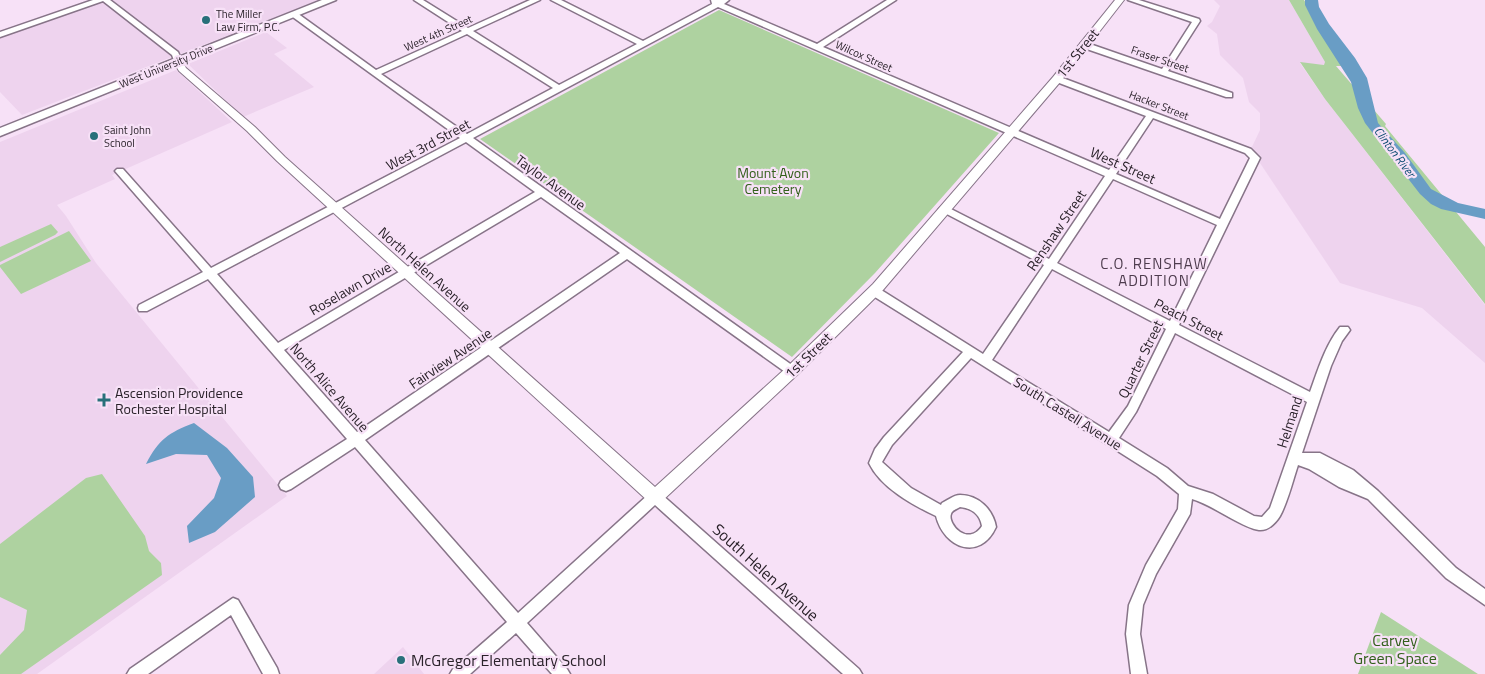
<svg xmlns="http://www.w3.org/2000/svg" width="1485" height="674" viewBox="0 0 1485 674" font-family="'Titillium Web',sans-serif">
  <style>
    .built { fill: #eed3ee }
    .green { fill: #aed2a0 }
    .water { fill: #699dc5 }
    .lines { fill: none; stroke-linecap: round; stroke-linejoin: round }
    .minor-casing { stroke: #877488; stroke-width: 3 }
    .tertiary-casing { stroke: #877488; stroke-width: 2 }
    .secondary-casing { stroke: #877488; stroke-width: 3 }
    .minor { fill: #fff; fill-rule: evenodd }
    .tertiary { fill: #fff; fill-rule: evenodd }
    .secondary { fill: #fff; fill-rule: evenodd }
    .poi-dot { fill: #28707a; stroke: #f7e1f7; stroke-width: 2 }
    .labels { text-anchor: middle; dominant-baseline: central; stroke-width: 4.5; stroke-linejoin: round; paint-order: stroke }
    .far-poi-label { font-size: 11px; fill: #2a222a; stroke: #f7e1f7; text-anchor: start }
    .far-street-label { font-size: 11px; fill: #2a222a; stroke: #f7e1f7 }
    .far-water-label { font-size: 12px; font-style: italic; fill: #084a70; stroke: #f7e1f7 }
    .street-label { font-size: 14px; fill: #2a222a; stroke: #f7e1f7 }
    .park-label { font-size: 14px; fill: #32601b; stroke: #f7e1f7 }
    .poi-label { font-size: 14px; fill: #2a222a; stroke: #f7e1f7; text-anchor: start }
    .neighbourhood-label { font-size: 15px; letter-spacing: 1px; fill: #4e3c4e; stroke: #f7e1f7 }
    .near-street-label { font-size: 16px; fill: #2a222a; stroke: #f7e1f7 }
    .near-park-label { font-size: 16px; fill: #32601b; stroke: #f7e1f7 }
    .near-poi-label { font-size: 16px; fill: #2a222a; stroke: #f7e1f7; text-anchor: start }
  </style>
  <rect width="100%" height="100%" fill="#f7e1f7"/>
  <path class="built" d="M89,0h230l-297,115 -22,-23v-61z
    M1214,0h75l36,62v3l-25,-2 25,36 160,206v58l-63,-55 -82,-25 -80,-120 1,-7 -10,-7 9,-19v-17l-11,-11 -6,-24 -23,-23 -3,-21 -10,-8 5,-4 8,-16z
    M266,32l21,16 -13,6 40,33 -71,30 -55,-53z
    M176,70l56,52 -120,53 3,4 -58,26 9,11 30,47 191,233 -250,178h-37v-532z
    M403,647l21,27h-50z"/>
  <path class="green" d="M1289,0h15l42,66h-10l50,58 -1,2 100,121v57l-160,-205 -25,-37 24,3 1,-3z
    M719,10l280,123 -124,140 -83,84 -312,-218z
    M51,224l7,8 -3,3 -55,27v-15z
    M69,231l22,30 -70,33 -21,-27v-2z
    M102,474l43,62 4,15 12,12 1,12 -141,99h-21v-19l24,-25 3,-20 -27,-13v-53l86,-66z
    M1381,612l97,62h-120z"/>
  <path class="water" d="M1305,0h13l1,7 10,17 26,34 12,20 11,45 27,30 26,36 27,14 27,6v10l-44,-10 -10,-5 -11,-10 -55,-71 -7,-15 -7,-26 -34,-53 -12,-24z
    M194,423l33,25 26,29 2,20 -40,35 -26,11 -2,-17 27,-28 7,-20 -14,-23 -31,-1 -30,10c13,-25 22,-31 48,-41z"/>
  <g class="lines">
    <g class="minor-casing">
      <path id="minor" d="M93,0h17l68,52 4,9 -1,2h-6l-3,-8 -69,-54 -103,36v-5z
        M414,0h9l45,28 62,-28h10l-67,31 86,54 78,-41 -86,-44h10l82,41 69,-37 -1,-4h18l-5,4 93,40 70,-44h9l-73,47 286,123 37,-54 -92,-35v-4h6l191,72 9,9 -81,167 131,67c8,-22 15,-46 30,-65h8l2,3 -8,11 -11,25 -29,87h18l33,17 25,21 78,77 29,21v16l-39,-27 -78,-79 -29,-12 -30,-18 -11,-4c-5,15 -9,32 -16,47 -4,9 -13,19 -23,18 -17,-2 -46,-25 -67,-31l-2,15 -34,60 -13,31 -3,29 7,40h-16l-5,-40 3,-29 17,-40 32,-56 1,-15 -22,-18 -186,-118 -79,87 -10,17 29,26 30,17 1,-2c6,-3 12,-8 18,-8 19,0 33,15 36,32 -16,35 -52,21 -60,-11 -23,-11 -55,-28 -67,-53l6,-14 9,-12 79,-85 -93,-58 -1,-3 5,-4 4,1 105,66 61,-89 -103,-54 -2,-2 2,-2h6l102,52 56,-83 -387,-169 -245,131 323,230 2,3 -2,3h-8l-161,-115 -262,181 153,173 132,-120 5,-2 5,2 199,176 3,5h-19l-188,-169 -128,118 40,46 3,5h-18l-36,-41 -46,41h-20l3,-5 54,-47 -152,-175 -64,42 -5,2 -5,-2 -2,-4 2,-4 66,-42 -139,-160 -61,32h-8l-1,-3 1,-3 64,-33 -88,-101 2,-2h6l88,99 249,-130 -170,-123 7,-2 79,57 86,-39zM467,34l86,54 -86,46 -86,-60zM1153,118l92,35 5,5 -30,61 -104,-45zM466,142l69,50 -257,151 -61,-69zM1113,179l104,46 -47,96 -113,-58zM541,197l79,56 -263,179 -73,-82zM1052,269l114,60 -38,77 -19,26 -117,-72zM1175,333l132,69 -37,106 -8,9 -8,-1 -41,-22 -25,-8 -21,-18 -48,-30 17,-26zM960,507c11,1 20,7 22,19 -14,21 -35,-2 -31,-12 1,-4 6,-5 9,-7z
        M1128,0h11l60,19 1,2 -32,50 64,22v4h-6l-145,-50v-4h6l75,26 30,-47z
        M233,598l5,2 39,68 2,6h-16l-32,-59 -83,59h-21l3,-5z"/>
    </g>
    <g class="tertiary-casing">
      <path id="tertiary" d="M1115,0h9l-63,81 -178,209 -86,85 -136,127 -6,2 -6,-2 -372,-341 -30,-30 -68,-60 -6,-10 2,-2h6l5,9 69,59 30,30 370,330 132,-120 86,-83 180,-207z"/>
    </g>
    <g class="secondary-casing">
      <path id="secondary" d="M322,0h14l-336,136v-8z"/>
    </g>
    <use href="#minor" class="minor"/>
    <use href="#tertiary" class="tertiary"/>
    <use href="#secondary" class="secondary"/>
  </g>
  <g class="poi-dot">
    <circle cx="206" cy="20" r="5"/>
    <circle cx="94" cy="136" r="5"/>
    <path d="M101.5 392.5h5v5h5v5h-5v5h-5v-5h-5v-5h5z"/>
    <circle cx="401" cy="660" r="5"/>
  </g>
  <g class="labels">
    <g class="far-poi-label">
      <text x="216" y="14">The Miller<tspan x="216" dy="13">Law Firm, P.C.</tspan></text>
      <text x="104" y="130">Saint John<tspan x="104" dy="13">School</tspan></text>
    </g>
    <g class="far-street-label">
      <text transform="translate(438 33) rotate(-24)">West 4th Street</text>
      <text transform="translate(864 56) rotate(24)">Wilcox Street</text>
      <text transform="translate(1160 59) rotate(19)">Fraser Street</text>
      <text transform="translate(166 66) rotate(-22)">West University Drive</text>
      <text transform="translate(1159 105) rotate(21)">Hacker Street</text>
    </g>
    <g class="far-water-label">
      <text transform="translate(1395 152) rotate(53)">Clinton River</text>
    </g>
    <g class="street-label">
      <text transform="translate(1077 53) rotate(-51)">1st Street</text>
      <text transform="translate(428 144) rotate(-28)">West 3rd Street</text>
      <text transform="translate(1123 165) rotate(24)">West Street</text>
      <text transform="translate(551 182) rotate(36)">Taylor Avenue</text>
      <text transform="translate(1056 230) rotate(-56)">Renshaw Street</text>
      <text transform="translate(425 269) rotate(42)">North Helen Avenue</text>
      <text transform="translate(350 288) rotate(-30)">Roselawn Drive</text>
      <text transform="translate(1189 319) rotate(27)">Peach Street</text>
      <text transform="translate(808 355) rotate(-44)">1st Street</text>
      <text transform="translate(450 358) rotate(-34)">Fairview Avenue</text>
      <text transform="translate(1140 359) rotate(-64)">Quarter Street</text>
      <text transform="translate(330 387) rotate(49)">North Alice Avenue</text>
      <text transform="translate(1068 413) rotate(32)">South Castell Avenue</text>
      <text transform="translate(1289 422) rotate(-72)">Helmand</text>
    </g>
    <g class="park-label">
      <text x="773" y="172">Mount Avon<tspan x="773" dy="16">Cemetery</tspan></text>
    </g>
    <g class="poi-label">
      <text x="115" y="392">Ascension Providence<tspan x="115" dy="16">Rochester Hospital</tspan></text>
    </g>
    <g class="neighbourhood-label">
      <text x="1154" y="263">C.O. RENSHAW<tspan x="1154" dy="17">ADDITION</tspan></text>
    </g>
    <g class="near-street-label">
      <text transform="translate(766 572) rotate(42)">South Helen Avenue</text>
    </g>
    <g class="near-park-label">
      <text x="1395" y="640">Carvey<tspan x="1395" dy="18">Green Space</tspan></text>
    </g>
    <g class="near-poi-label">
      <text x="411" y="660">McGregor Elementary School</text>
    </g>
  </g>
</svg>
